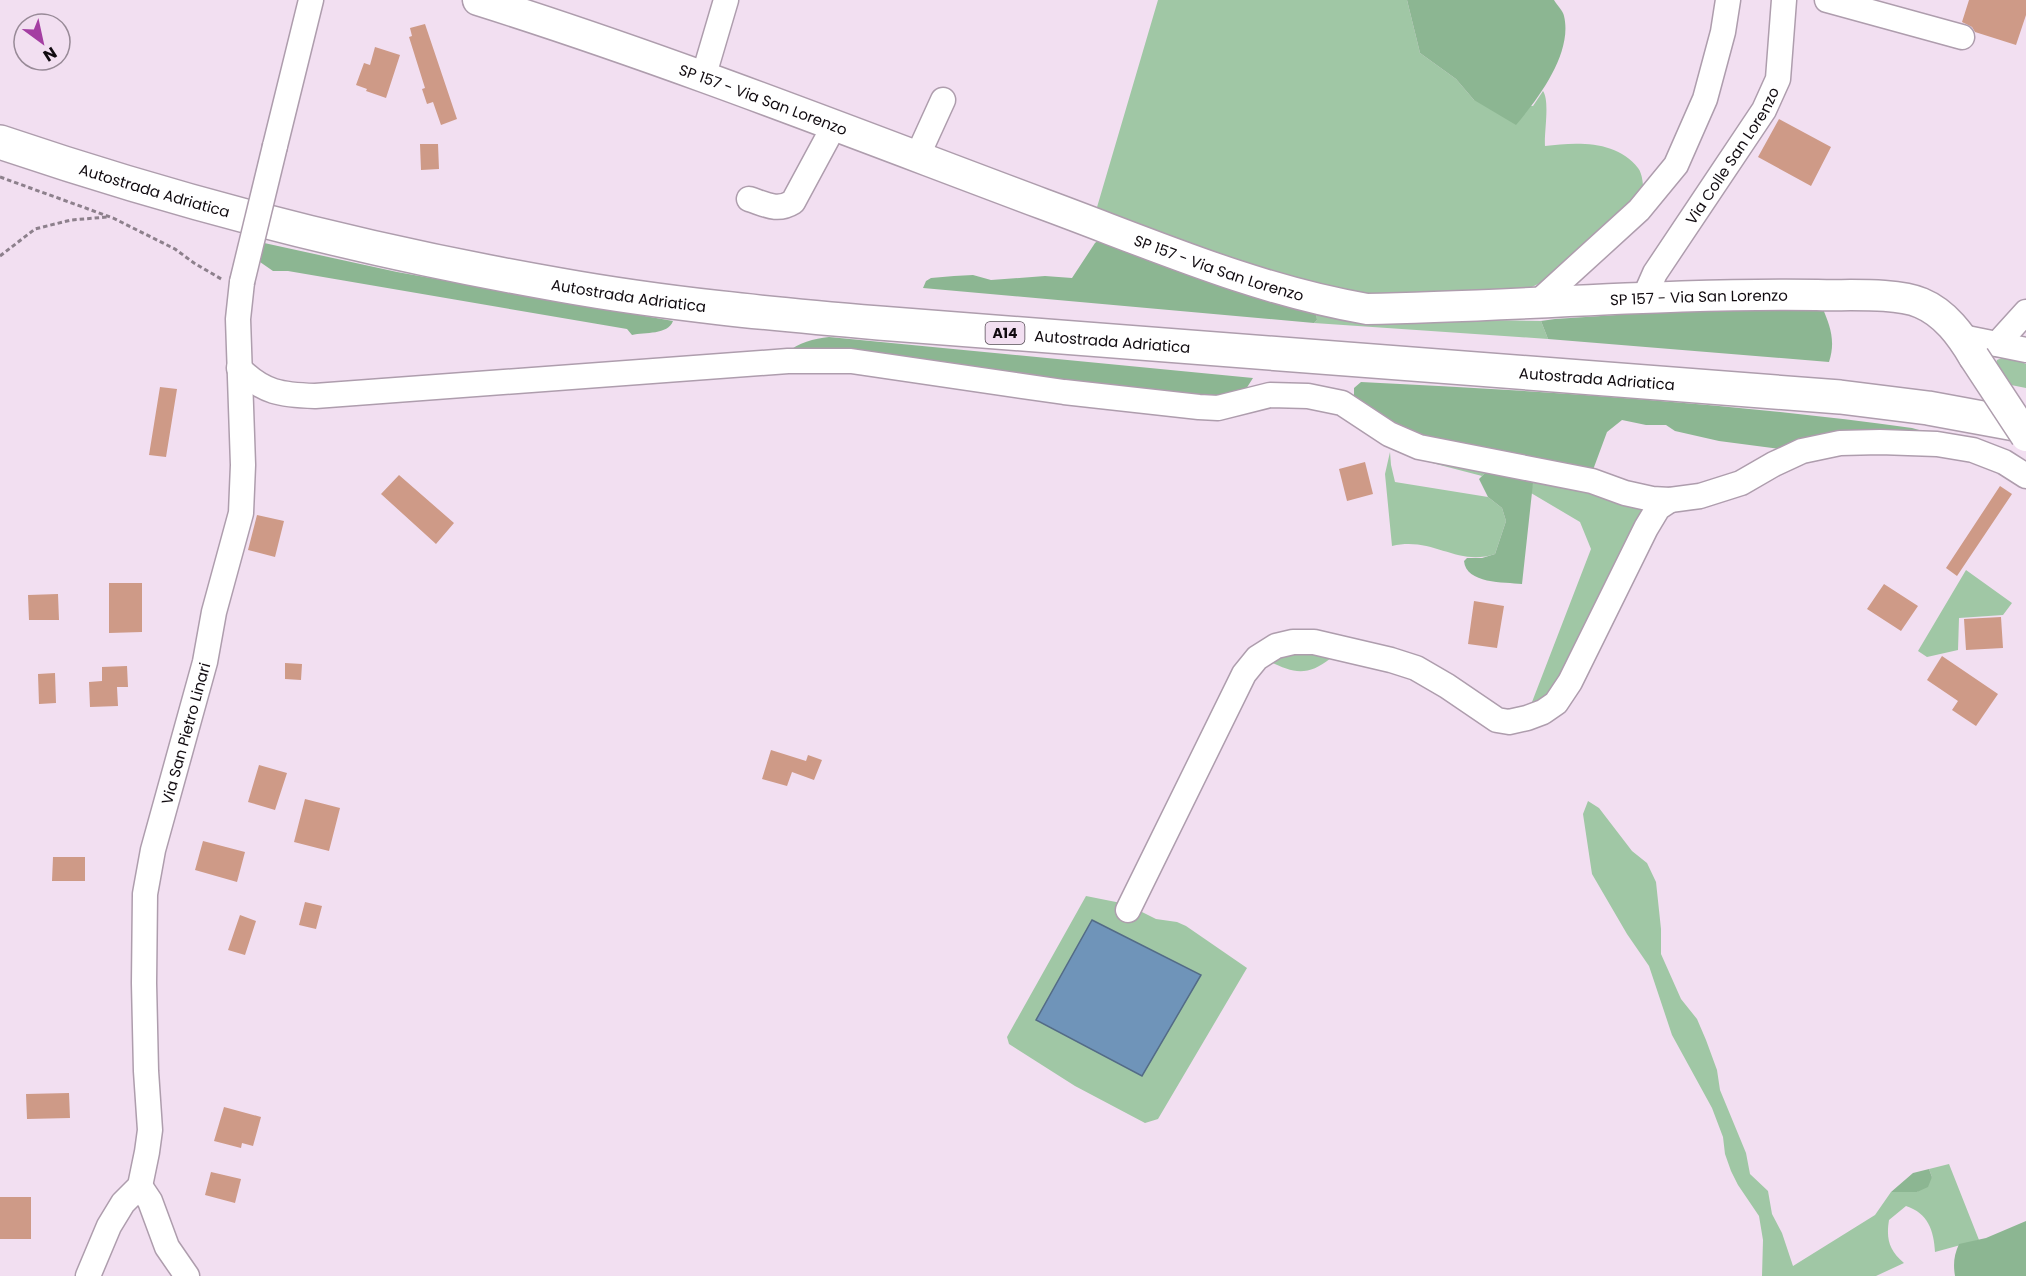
<svg xmlns="http://www.w3.org/2000/svg" width="2026" height="1276" viewBox="0 0 2026 1276" font-family="Poppins,sans-serif">
  <style>
    .green { fill: #a0c7a5 }
    .forest { fill: #8cb692 }
    .water { fill: #6f94b9; stroke: #536b86; stroke-width: 1.5 }
    .building { fill: #ce9a87 }
    .lines { fill: none; stroke-linecap: round; stroke-linejoin: round }
    .minor-casing { stroke: #ae9dad; stroke-width: 27 }
    .major-casing { stroke: #ae9dad; stroke-width: 33 }
    .highway-casing { stroke: #ae9dad; stroke-width: 36 }
    .path { stroke: #8d808c; stroke-width: 3; stroke-dasharray: 4.5 3; stroke-linecap: butt }
    .minor { stroke: #fff; stroke-width: 24 }
    .major { stroke: #fff; stroke-width: 30 }
    .highway { stroke: #fff; stroke-width: 33 }
    .minor-bridge-casing { stroke: #ae9dad; stroke-width: 27; stroke-linecap: butt }
    .major-bridge-casing { stroke: #ae9dad; stroke-width: 33; stroke-linecap: butt }
    .minor-bridge { stroke: #fff; stroke-width: 24 }
    .major-bridge { stroke: #fff; stroke-width: 30 }
    .labels { text-anchor: middle; dominant-baseline: central; stroke-width: 4.5; stroke-linejoin: round; paint-order: stroke }
    .shield { fill: #f2dff1; stroke: #544b54; stroke-width: 1.5 }
    .shield-label { font-size: 14px; font-weight: bold; fill: #110b10 }
    .street-label { font-size: 15px; fill: #110b10; stroke: #f2dff1 }
  </style>
  <rect width="100%" height="100%" fill="#f2dff1"/>
  <path class="green" d="M1158,0h249l13,53 36,26 18,21 59,6 10,-15c7,10 1,41 2,55 31,-4 72,-6 93,22 5,6 5,19 6,27l-86,79 -46,23 -166,-1 -251,-82z
    M1316,311l133,8 92,2 7,18 -234,-16 3,-3z
    M2004,357h6l16,7v24l-20,-4 -10,-20 1,-4z
    M1402,444l177,39 62,20 15,3 -18,29 -45,98 -27,49 -24,28 -15,5 64,-166 -11,-27 -49,-29 3,-18 -27,1 -22,-3 -3,3 -69,-18 -5,-3z
    M1390,452l1,13 4,17 93,15 14,11 4,13 -11,33c-38,13 -62,-18 -103,-8l-7,-72z
    M1966,570l46,33 -9,12 -44,3 -1,32 -31,7 -9,-6z
    M1283,648l48,10c-25,20 -39,15 -66,1z
    M1588,801l11,7 33,43 15,12 9,19 5,47v25l20,45 16,20 9,21 11,30 3,20 26,63 4,21 18,17 4,23 10,19 11,33 82,-51 16,-23h26l15,-15 -3,-8 20,-5 30,76 -44,12c-1,-21 -7,-39 -29,-46l-17,14c-3,19 0,30 15,43l-28,13h-114l1,-36 -4,-24 -21,-31 -7,-14 -6,-17 -2,-17 -11,-29 -40,-73 -23,-69 -22,-32 -35,-60 -9,-60z
    M1086,896l40,8 30,15 21,3 9,4 61,42 -89,151 -13,4 -70,-37 -66,-42 -2,-7z"/>
  <path class="forest" d="M1407,0h147c3,5 9,11 10,16 9,37 -26,83 -48,109l-42,-25 -18,-21 -36,-26z
    M1105,235l211,76 1,9 -3,3 -391,-35 3,-7 5,-3 23,-2 19,-1 18,5 54,-4 27,2 23,-35z
    M255,241l142,31 276,49c-5,14 -28,11 -41,14l-5,-6 -339,-58h-15l-13,-9z
    M1822,307c8,18 14,34 7,55l-281,-23 -7,-18 14,-2 92,-6z
    M829,337l424,41 -7,11 -10,11 -449,-47c11,-11 27,-14 42,-16z
    M1361,382c185,9 369,21 551,46l18,5 -134,18 -77,-10 -44,-10 -9,-6h-20l-24,-5 -15,12 -17,46 -184,-40 -52,-41v-9z
    M1485,473l22,3 27,-2 -12,110c-18,-2 -56,0 -58,-23l3,-3h15l13,-4 11,-33 -4,-13 -14,-11 -9,-18z
    M1929,1169l3,8 -4,10 -11,5h-26l22,-19z
    M2026,1221v55h-71c-2,-12 -1,-21 4,-32l27,-6z"/>
  <path class="water" d="M1092,920l109,55 -59,101 -106,-56z"/>
  <path class="building" d="M1969,0h57v15l-10,30 -41,-13 -3,-5 -10,-5z
    M425,24l32,95 -16,6 -8,-23 -6,2 -5,-15 3,-1 -16,-51 3,-1 -2,-8z
    M375,47l25,8 -14,43 -20,-7 1,-2 -11,-4 8,-22 6,2z
    M1779,119l52,28 -20,39 -53,-29z
    M420,144h18l1,25 -18,1z
    M160,387l17,2 -11,68 -17,-2z
    M1365,462l8,32 -26,7 -8,-32z
    M399,475l55,48 -18,21 -55,-50z
    M2000,486l12,8 -55,82 -11,-8z
    M257,515l27,6 -9,36 -27,-7z
    M109,583h33v49l-33,1z
    M1884,584l34,22 -17,25 -34,-22z
    M58,594l1,26h-30l-1,-25z
    M1474,601l30,5 -7,42 -29,-4z
    M2001,617l2,31 -37,2 -2,-31z
    M1942,656l56,38 -22,32 -24,-16 6,-9 -31,-21z
    M285,663l17,1 -1,16 -16,-1z
    M127,666l1,21h-11l1,19 -28,1 -1,-25 13,-1v-14z
    M55,673l1,30 -17,1 -1,-30z
    M771,750l35,11 2,-6 14,5 -8,20 -22,-8 -5,14 -25,-7z
    M259,765l28,8 -12,37 -27,-8z
    M305,799l35,9 -11,43 -35,-9z
    M203,841l42,11 -8,30 -42,-12z
    M53,857h32v24h-33z
    M305,902l17,4 -6,23 -17,-4z
    M240,915l16,6 -11,34 -17,-5z
    M69,1093l1,25 -43,1 -1,-25z
    M224,1107l37,10 -8,29 -11,-3 -1,5 -27,-7z
    M211,1172l30,7 -6,24 -30,-8z
    M0,1197h31v42h-31z"/>
  <g class="lines">
    <g class="minor-casing">
      <g id="minor">
        <path d="M1827,0l135,37"/>
        <path d="M703,78l23,-78"/>
        <path d="M275,146l36,-146"/>
        <path d="M917,157l26,-57"/>
        <path d="M749,199c16,5 28,13 44,3l41,-76"/>
        <path id="s1" d="M1644,298l11,-25 109,-163 14,-31 6,-79"/>
        <path d="M1538,302l101,-92 37,-45 29,-66 18,-67 5,-32"/>
        <path d="M1962,337l64,13"/>
        <path d="M1997,344l29,-32"/>
        <path d="M239,368c24,25 43,27 76,28l473,-35h63l213,31 135,15 19,1 52,-13 38,1 34,7 47,31 30,13 173,34 33,12 27,6 18,1 30,-4 41,-13 33,-19 28,-13 38,-8 40,-1 57,2 36,6 31,12 22,14"/>
        <path d="M1128,910l116,-236 13,-16 19,-12 17,-4h21l77,18 25,8 31,18 50,34 12,2 18,-4 16,-6 13,-9 14,-21 76,-154 12,-20 12,-8"/>
        <path d="M140,1186l10,15 17,46 20,29"/>
        <path id="s2" d="M88,1276l21,-50 14,-23 17,-17 7,-34 3,-22 -4,-59 -2,-88 1,-89 8,-44 52,-188 9,-50 27,-99 2,-48 -5,-146 4,-37"/>
      </g>
    </g>
    <g class="major-casing">
      <g id="major">
        <path id="s3" d="M478,0c191,60 378,134 565,204 106,39 212,86 324,105 150,-3 300,-16 450,-14 28,1 79,-3 104,8 24,10 40,32 53,54"/>
      </g>
    </g>
    <g class="highway-casing">
      <g id="highway">
        <path id="s4" d="M0,142c183,62 370,110 560,143 106,19 213,29 319,38l961,74 88,11 98,18"/>
      </g>
    </g>
    <path class="path" d="M0,177l113,41 62,31 19,14 29,17
      M0,256l35,-27 36,-9 36,-3"/>
    <use href="#minor" class="minor"/>
    <use href="#major" class="major"/>
    <use href="#highway" class="highway"/>
    <g class="minor-bridge-casing">
      <path id="minor-bridge" d="M242,282l33,-136"/>
    </g>
    <g class="major-bridge-casing">
      <path id="major-bridge" d="M1974,357l52,79"/>
    </g>
    <use href="#minor-bridge" class="minor-bridge"/>
    <use href="#major-bridge" class="major-bridge"/>
  </g>
  <g class="labels">
    <rect class="shield" x="985.5" y="322" width="39" height="22" rx="4.5"/>
    <g class="shield-label">
      <text x="1005" y="333">A14</text>
    </g>
    <g class="street-label">
      <text stroke="none"><textPath href="#s3" startOffset="302">SP 157 - Via San Lorenzo</textPath></text>
      <text stroke="none"><textPath href="#s1" startOffset="168">Via Colle San Lorenzo</textPath></text>
      <text stroke="none"><textPath href="#s4" startOffset="162">Autostrada Adriatica</textPath></text>
      <text stroke="none"><textPath href="#s3" startOffset="788">SP 157 - Via San Lorenzo</textPath></text>
      <text stroke="none"><textPath href="#s4" startOffset="648">Autostrada Adriatica</textPath></text>
      <text stroke="none"><textPath href="#s3" startOffset="1274">SP 157 - Via San Lorenzo</textPath></text>
      <text stroke="none"><textPath href="#s4" startOffset="1134">Autostrada Adriatica</textPath></text>
      <text stroke="none"><textPath href="#s4" startOffset="1620">Autostrada Adriatica</textPath></text>
      <text stroke="none"><textPath href="#s2" startOffset="564">Via San Pietro Linari</textPath></text>
    </g>
  </g>
  <g transform="translate(42 42) rotate(147)"><circle r="28" fill="#f2dff1" stroke="#988a97" stroke-width="1.5"/>
  <path d="M0-4.5L10 22L0 15L-10 22Z" fill="#a43ea2"/>
  <text y="-9" font-size="16" font-weight="bold" text-anchor="middle" fill="#110b10">N</text>
  </g>
</svg>
